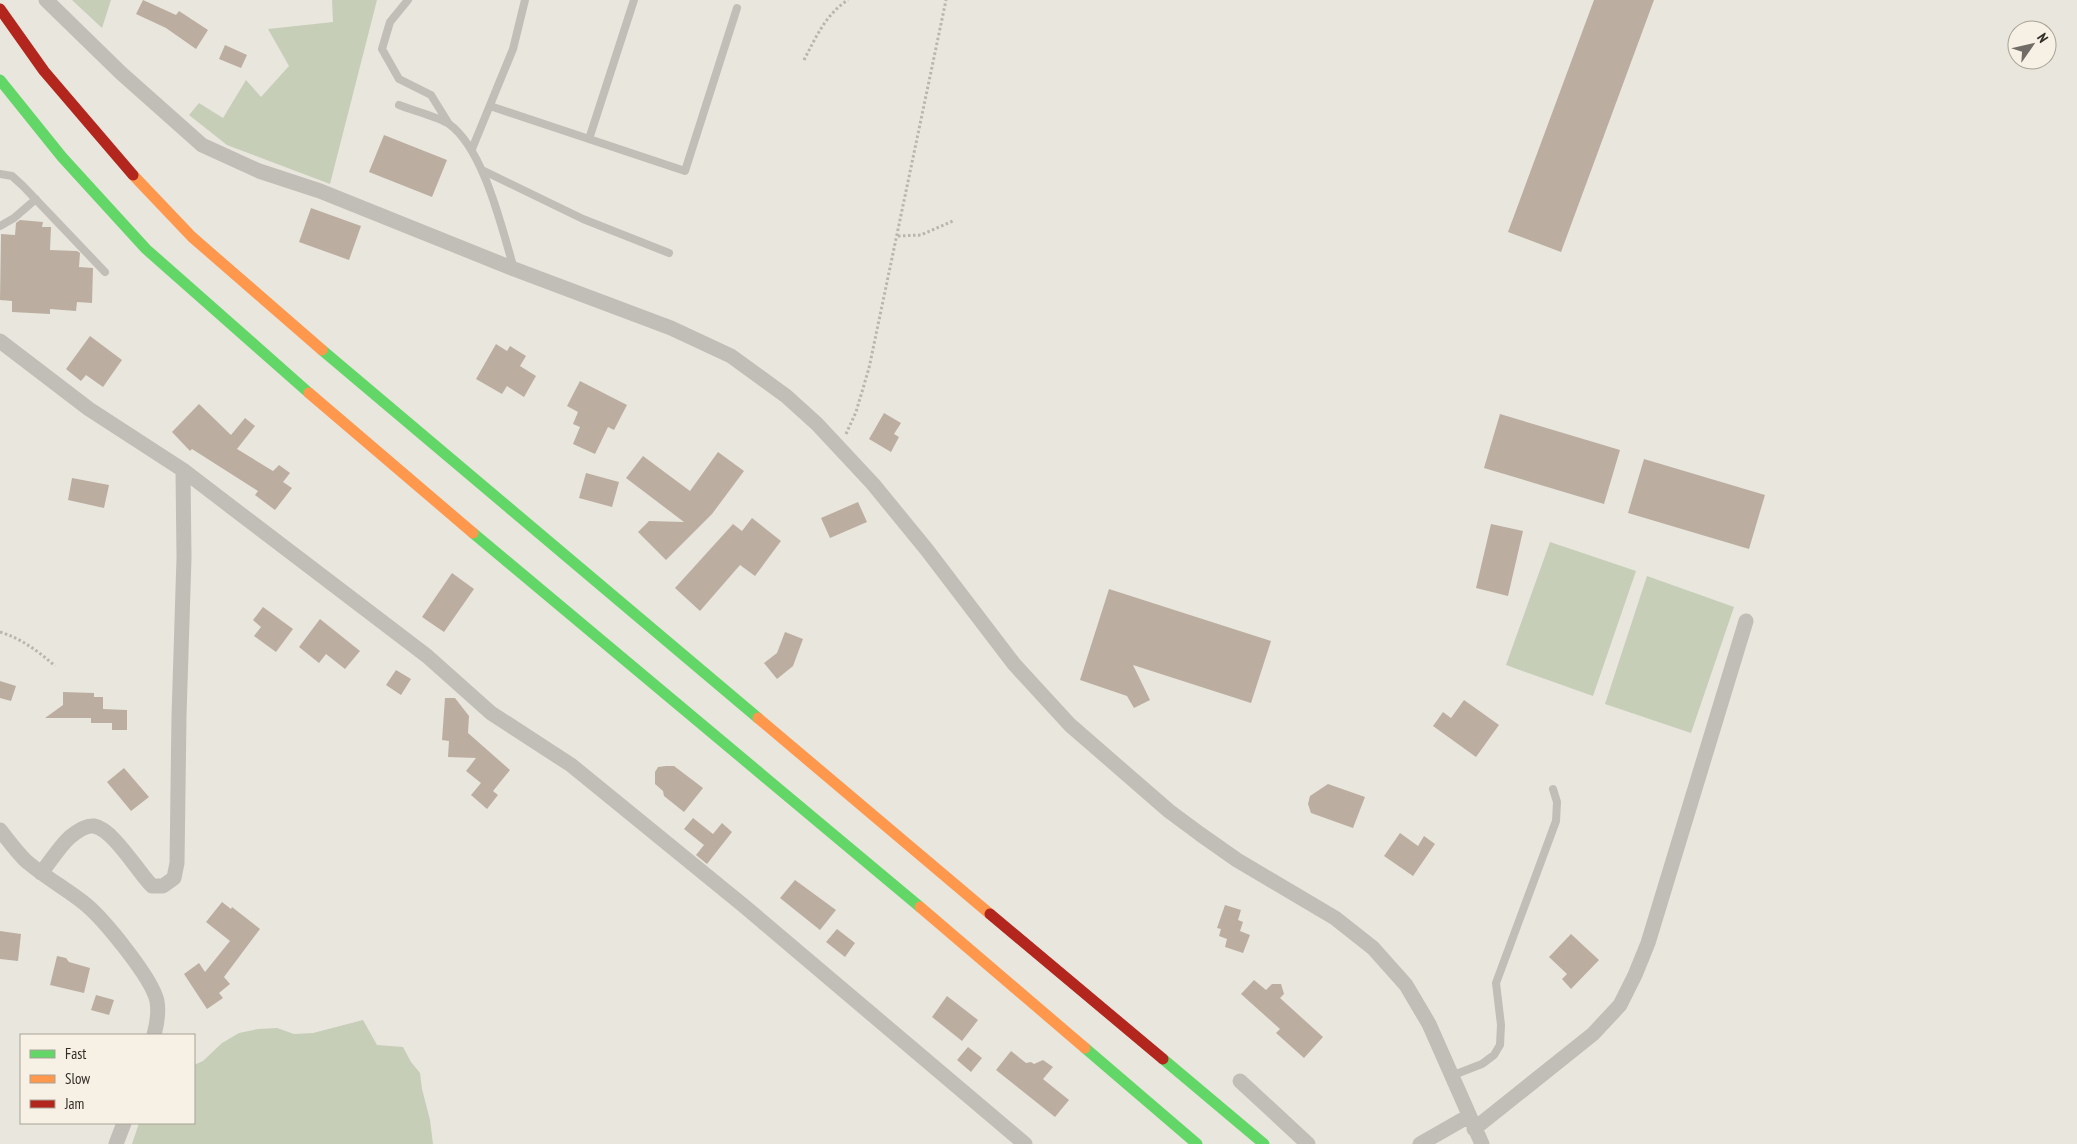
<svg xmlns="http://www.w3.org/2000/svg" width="2077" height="1144" viewBox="0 0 2077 1144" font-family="'PT Sans Narrow',sans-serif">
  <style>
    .green { fill: #c6ceb8 }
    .building { fill: #bbaea0 }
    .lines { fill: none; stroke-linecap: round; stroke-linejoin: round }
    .path { stroke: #bab6af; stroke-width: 3; stroke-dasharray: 2.5 2.5; stroke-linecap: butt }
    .lane { stroke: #c1beb7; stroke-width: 8 }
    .street { stroke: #c1beb7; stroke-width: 15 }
    .fast { stroke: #63d668; stroke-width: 11 }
    .slow { stroke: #ff974d; stroke-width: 11 }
    .jam { stroke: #b3261e; stroke-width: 11 }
  </style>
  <rect width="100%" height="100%" fill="#e9e6dd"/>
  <path class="green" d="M72,0h39l-9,28z
    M332,0h45l-47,184 -103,-39 -38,-30 10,-12 24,15 23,-38 15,17 28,-31 -21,-37 65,-7z
    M1550,542l86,29 -43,125 -87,-31z
    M1647,576l87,31 -43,126 -86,-29z
    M363,1020l14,25 26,2 8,15 9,11 2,16 8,31 3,24h-301l7,-21h55v-58l9,-4 19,-18 17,-10 19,-4 19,-1 17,6 19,-1z"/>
  <path class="building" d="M143,0l33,15 3,-4 29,19 -12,19 -30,-21 -30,-14z
    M1594,0h60l-93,252 -53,-20z
    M225,45l22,10 -6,13 -22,-9z
    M384,135l63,25 -15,37 -63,-25z
    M311,208l50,18 -12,34 -50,-18z
    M20,220l23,2 -1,5h9l-1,23 27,1 3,2 -1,14 14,1 -1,35 -15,-1 -1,9 -26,-2v5l-38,-2v-11l-12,-1 1,-66 14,1 1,-12z
    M90,336l32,24 -19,27 -17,-12 -5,6 -15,-12z
    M496,344l11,7 3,-5 16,10 -6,10 16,10 -12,21 -17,-11 -5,8 -26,-15z
    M580,381l47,24 -13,25 -6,-3 -13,27 -22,-10 7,-17 -7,-3 5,-12 -11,-6z
    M199,404l32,31 14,-17 10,8 -18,23 36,22 6,-6 11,8 -7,9 9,6 -17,22 -20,-15 3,-4 -66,-42 -2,2 -18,-19z
    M884,413l17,10 -7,11 5,3 -8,15 -22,-13z
    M1500,414l120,36 -16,54 -120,-36z
    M718,452l26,19 -32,43 -46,46 -28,-28 11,-11 35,1 -58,-44 17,-22 47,35z
    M1644,459l121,36 -16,54 -121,-36z
    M586,473l33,9 -7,25 -33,-9z
    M72,478l37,7 -5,23 -36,-8z
    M858,502l9,20 -37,16 -9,-20z
    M752,518l29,23 -26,35 -15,-11 -40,46 -25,-23 58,-64 9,7z
    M1491,524l32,7 -15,65 -32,-8z
    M452,573l22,16 -30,43 -22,-15z
    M1109,589l162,52 -20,62 -118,-38 17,35 -16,8 -7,-12 -47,-16z
    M263,607l30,22 -17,23 -22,-16 7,-9 -8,-7z
    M320,619l40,32 -15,18 -19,-15 -7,9 -20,-16z
    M785,632l18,7 -10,27 -16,13 -13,-16 13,-10z
    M396,670l15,9 -10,16 -15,-10z
    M0,681l16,5 -5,15 -11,-3z
    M63,692l31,1v4h9v12l24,1v20h-15v-7h-21v-5h-46l18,-13z
    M445,698h10l14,18 -1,17 42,37 -17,21 5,4 -11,14 -16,-14 10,-12 -15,-12 10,-13 -28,-1 1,-16 -7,-1z
    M1464,700l35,25 -23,32 -43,-31 10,-14 8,6z
    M666,766h8l29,22 -19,24 -20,-16 -1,-5 -8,-7v-12l3,-5z
    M124,768l25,29 -18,14 -24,-29z
    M1328,784l37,13 -12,31 -42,-15 -3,-9 2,-8z
    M693,818l20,16 9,-11 10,9 -25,32 -11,-9 8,-10 -20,-16z
    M1400,833l18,13 6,-10 11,8 -22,32 -29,-20z
    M795,880l41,30 -16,20 -40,-32z
    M222,902l9,7 1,-2 28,22 -36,48 6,7 -11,9 4,5 -16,11 -23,-35 15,-11 6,9 25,-31 -24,-19z
    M1225,905l16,5 -3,10 5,2 -3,9 10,4 -7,18 -18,-6 2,-8 -8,-3 2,-7 -4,-1z
    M837,929l18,14 -10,14 -19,-15z
    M0,931l21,3 -3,27 -18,-2z
    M1571,934l28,26 -28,29 -9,-10 5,-5 -18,-17z
    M57,956l9,2 3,4 21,6 -6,25 -34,-8z
    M1254,980l12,10 6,-6h9l3,10 -4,4 43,39 -19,21 -28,-25 4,-4 -39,-35z
    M96,995l18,5 -5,15 -18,-5z
    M947,996l31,24 -16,21 -30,-24z
    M968,1047l14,11 -11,14 -14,-12z
    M1011,1051l15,12 5,-1 3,2 9,-4 10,7 -10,12 26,21 -14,17 -59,-47z"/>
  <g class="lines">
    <path class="path" d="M804,60c12,-23 22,-46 44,-60
      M898,236l23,-1 32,-14
      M846,434l10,-22 13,-44 77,-368
      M0,632c22,7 38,19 55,34"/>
    <path class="lane" d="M408,0l-18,22 -8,27 17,30 32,16 18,29
      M399,105c12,5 40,12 50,19 35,25 53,105 65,145
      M490,106l195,65 52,-163
      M589,139l45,-139
      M472,149l41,-100 12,-49
      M482,170l101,49 86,34
      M0,174l12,2 11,10 82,86
      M0,226l14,-8 22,-19
      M1451,1076l31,-12 12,-9 6,-10 1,-20 -5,-42 60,-162 1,-19 -4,-13"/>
    <path class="street" d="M46,0l75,73 81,72 57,26 61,20 194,78 157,59 60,28 55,40 31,28 56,60 54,66 87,114 56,61 99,86 31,23 37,26 98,58 38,30 33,37 23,39 53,120
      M0,341l89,68 94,61 47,36 197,150 64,57 80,52 173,141 281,238
      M0,830c8,10 16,21 25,30 18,16 40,28 59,43 19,15 68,75 73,98 2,12 0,23 -3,34
      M41,873c10,-12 18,-26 29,-36 6,-5 16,-12 24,-11 19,3 44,46 58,60h11l11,-8 3,-15 2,-147 5,-158 -1,-88
      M1240,1081l68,63
      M1474,1129l119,-95 27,-29 15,-30 13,-32 98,-322
      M116,1144l8,-21
      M1420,1144l49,-28"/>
    <path class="fast" d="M0,80l62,77 84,92 163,144
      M322,350l436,368
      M473,533l447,374
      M1085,1048l112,96
      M1163,1059l101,85"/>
    <path class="slow" d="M133,175l59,62 130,113
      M309,393l164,140
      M758,718l232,196
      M920,907l165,141"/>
    <path class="jam" d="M0,9l44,62 89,104
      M990,914l173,145"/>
  </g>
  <rect x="20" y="1034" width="175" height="90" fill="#f6f1e4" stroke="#a7a298"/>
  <rect x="30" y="1050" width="25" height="8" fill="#63d668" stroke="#a7a298"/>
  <text x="65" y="1059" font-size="15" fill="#312c26">Fast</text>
  <rect x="30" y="1075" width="25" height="8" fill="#ff974d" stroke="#a7a298"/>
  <text x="65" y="1084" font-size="15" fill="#312c26">Slow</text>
  <rect x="30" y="1100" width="25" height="8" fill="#b3261e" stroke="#a7a298"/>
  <text x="65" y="1109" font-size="15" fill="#312c26">Jam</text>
  <g transform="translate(2032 45) rotate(56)"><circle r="24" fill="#f6f1e4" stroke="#a7a298"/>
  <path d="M0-4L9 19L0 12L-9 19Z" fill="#716d66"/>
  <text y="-8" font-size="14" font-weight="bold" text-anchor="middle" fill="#312c26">N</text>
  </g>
</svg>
